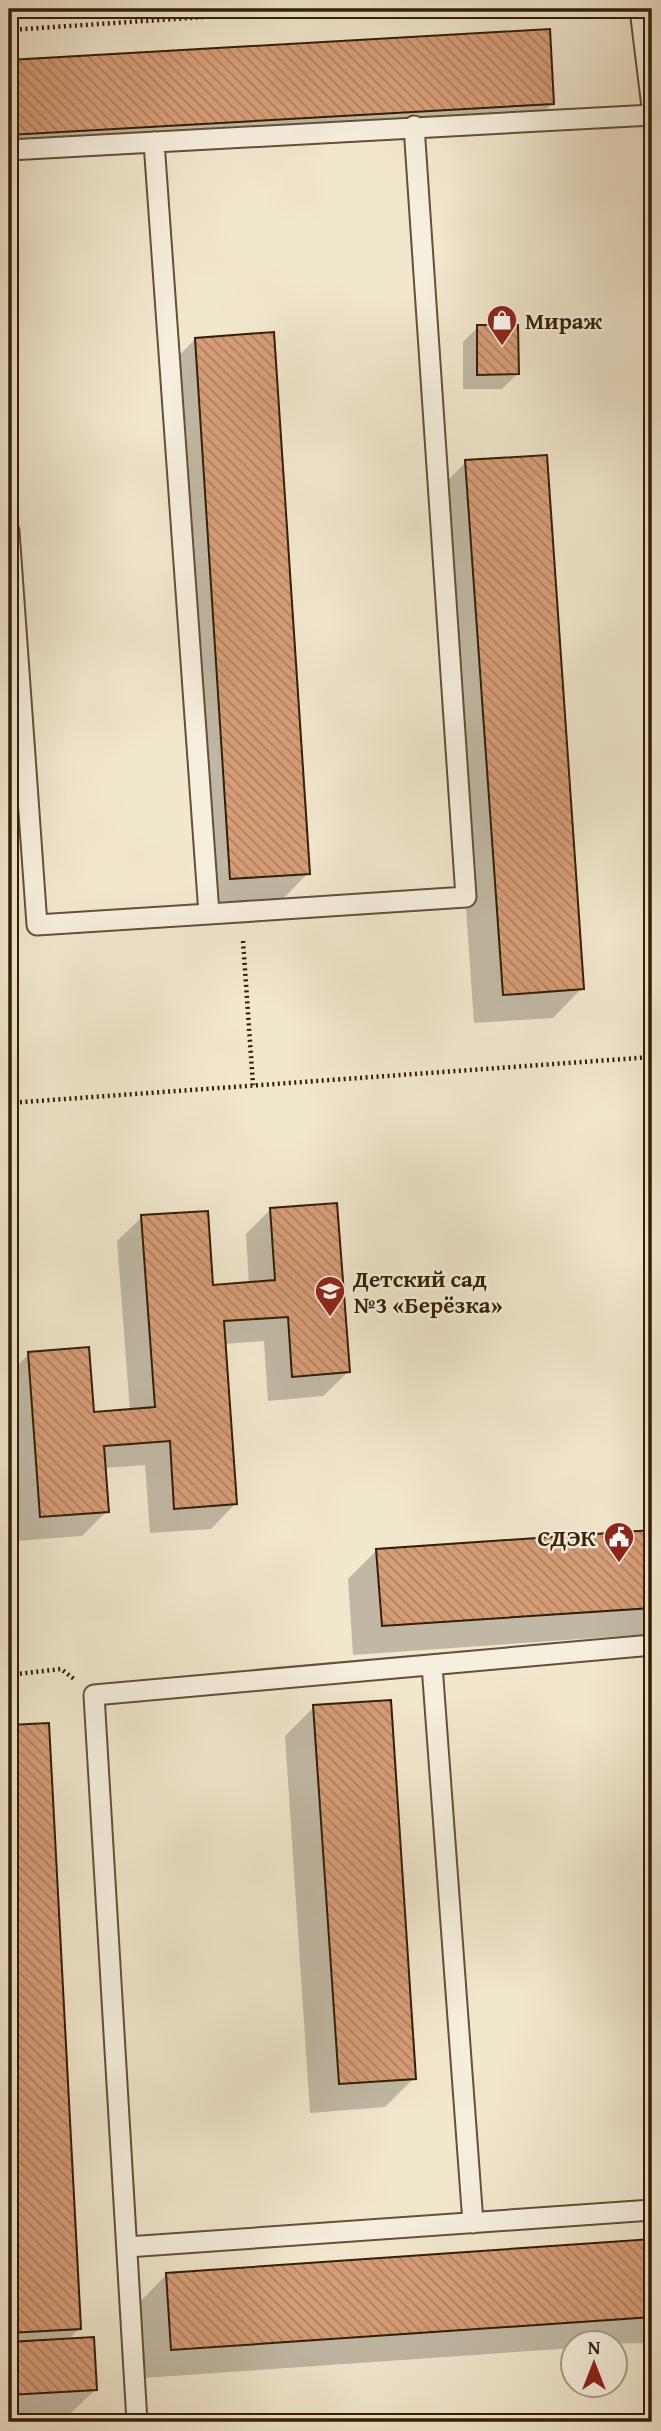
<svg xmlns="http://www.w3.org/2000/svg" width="661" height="2431" viewBox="0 0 661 2431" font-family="'Gentium Book Plus',serif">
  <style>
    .shadow { fill: #0003 }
    .building { fill: url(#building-back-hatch); stroke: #321f06; stroke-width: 2 }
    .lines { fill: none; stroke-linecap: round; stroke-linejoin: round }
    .service-casing { stroke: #625138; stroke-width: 23 }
    .path { stroke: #321f06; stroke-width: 4.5; stroke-dasharray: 2 3.5; stroke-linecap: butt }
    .service { stroke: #f6efde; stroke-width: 19 }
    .labels { text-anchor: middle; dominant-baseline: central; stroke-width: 5; stroke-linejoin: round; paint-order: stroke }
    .poi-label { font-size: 23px; font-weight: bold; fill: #321f06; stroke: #f6efde; text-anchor: start }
  </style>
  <defs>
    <pattern id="building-back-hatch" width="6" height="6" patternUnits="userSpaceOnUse" patternTransform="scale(1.75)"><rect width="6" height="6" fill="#d79d77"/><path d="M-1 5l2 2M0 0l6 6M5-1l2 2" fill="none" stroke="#af7f60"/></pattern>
  </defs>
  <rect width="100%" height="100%" fill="#f1e7cd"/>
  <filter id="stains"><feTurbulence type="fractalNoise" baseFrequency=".00286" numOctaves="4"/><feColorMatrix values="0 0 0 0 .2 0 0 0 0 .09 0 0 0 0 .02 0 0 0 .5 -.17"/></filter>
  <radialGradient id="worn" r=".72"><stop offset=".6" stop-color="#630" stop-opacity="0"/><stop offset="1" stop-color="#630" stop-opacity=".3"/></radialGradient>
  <path class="shadow" d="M548,31l4,73 -29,29 -514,28v-100z
    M478,327l39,47 -15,15h-39v-47z
    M195,339l113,534 -29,30 -77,4 -36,-538z
    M466,462l116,526 -29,30 -79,5 -37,-532z
    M271,1209l77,163 -25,24 -55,5 -4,-60 -40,3 11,160 -24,25 -61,4 -5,-68 -41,3 3,43 -25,25 -66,5 -7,-95v-72l20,-20 63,60 38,-3 -13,-170 25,-24 70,70 37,-3 -3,-50z
    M652,1532v102l-299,21 -5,-76 29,-29z
    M314,1707l100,371 -29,29 -75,6 -25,-377z
    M47,1725l33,603 -12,12 27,50 -25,24 -61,4v-691z
    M652,2127v31h-6v-24z
    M652,2241v102l-78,1v4l-431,30 -5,-74 29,-30z"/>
  <path class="building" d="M550,29l4,75 -545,31v-75z
    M477,325h41l1,49 -42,1z
    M274,332l36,542 -80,5 -35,-541z
    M547,455l37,534 -81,6 -38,-535z
    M337,1203l13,169 -58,5 -4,-60 -64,4 13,183 -63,5 -4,-68 -66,5 5,66 -69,5 -12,-165 61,-5 5,65 61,-5 -14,-192 67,-4 5,74 62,-5 -5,-72z
    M652,1530v78l-270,18 -6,-77z
    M391,1700l25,379 -77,5 -26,-379z
    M49,1723l32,606 -72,4v-608z
    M652,2239v78l-481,33 -5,-77z
    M94,2337l3,53 -88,5v-53z"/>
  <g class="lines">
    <g class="service-casing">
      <path id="service" d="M640,9l12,98
        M9,150l643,-35
        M9,531l28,394 172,-11 -55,-772
        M209,914l257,-17 -52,-771
        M432,1665l41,558
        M127,2247l525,-37
        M137,2422l-43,-727 558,-50"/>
    </g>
    <path class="path" d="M9,30l316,-21
      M243,941l10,144
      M9,1103l643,-46
      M9,1675l52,-6 13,10
      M631,2422l21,-4"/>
    <use href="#service" class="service"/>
  </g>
  <defs>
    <g id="shop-pin" transform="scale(1.575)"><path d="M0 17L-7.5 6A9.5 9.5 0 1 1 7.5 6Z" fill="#8f2418" stroke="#f6efde"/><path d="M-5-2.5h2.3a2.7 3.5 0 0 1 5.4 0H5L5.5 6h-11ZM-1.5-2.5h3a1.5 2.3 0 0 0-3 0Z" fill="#fff"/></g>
    <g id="school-pin" transform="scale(1.575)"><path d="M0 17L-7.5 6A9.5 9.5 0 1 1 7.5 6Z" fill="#8f2418" stroke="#f6efde"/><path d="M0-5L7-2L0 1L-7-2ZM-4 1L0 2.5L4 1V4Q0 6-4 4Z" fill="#fff"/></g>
    <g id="civic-pin" transform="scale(1.575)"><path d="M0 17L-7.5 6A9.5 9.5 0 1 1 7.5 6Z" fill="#8f2418" stroke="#f6efde"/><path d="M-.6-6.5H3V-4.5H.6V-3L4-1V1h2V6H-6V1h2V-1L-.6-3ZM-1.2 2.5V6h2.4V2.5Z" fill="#fff"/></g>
  </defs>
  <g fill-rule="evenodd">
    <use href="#shop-pin" x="502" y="320"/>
    <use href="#school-pin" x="330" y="1291"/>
    <use href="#civic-pin" x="619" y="1537"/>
  </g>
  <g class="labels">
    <g class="poi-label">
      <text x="525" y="320">Мираж</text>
      <text x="353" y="1278">Детский сад<tspan x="353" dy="26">№3 «Берёзка»</tspan></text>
      <text x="596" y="1537" text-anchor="end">СДЭК</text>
    </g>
  </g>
  <rect width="661" height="2431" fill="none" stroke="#f1e7cd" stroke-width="35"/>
  <rect x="10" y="10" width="640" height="2410" fill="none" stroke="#321f06" stroke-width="3.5"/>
  <rect x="18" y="18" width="626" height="2396" fill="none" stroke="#321f06" stroke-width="2"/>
  <g transform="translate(594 2364)"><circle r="33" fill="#f6efde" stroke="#a89c88" stroke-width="2"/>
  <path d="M0-5L12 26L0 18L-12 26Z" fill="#8f2418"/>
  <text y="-10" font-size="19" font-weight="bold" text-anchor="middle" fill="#321f06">N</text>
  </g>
  <rect width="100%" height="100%" filter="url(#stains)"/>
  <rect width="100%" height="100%" fill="url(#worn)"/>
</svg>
